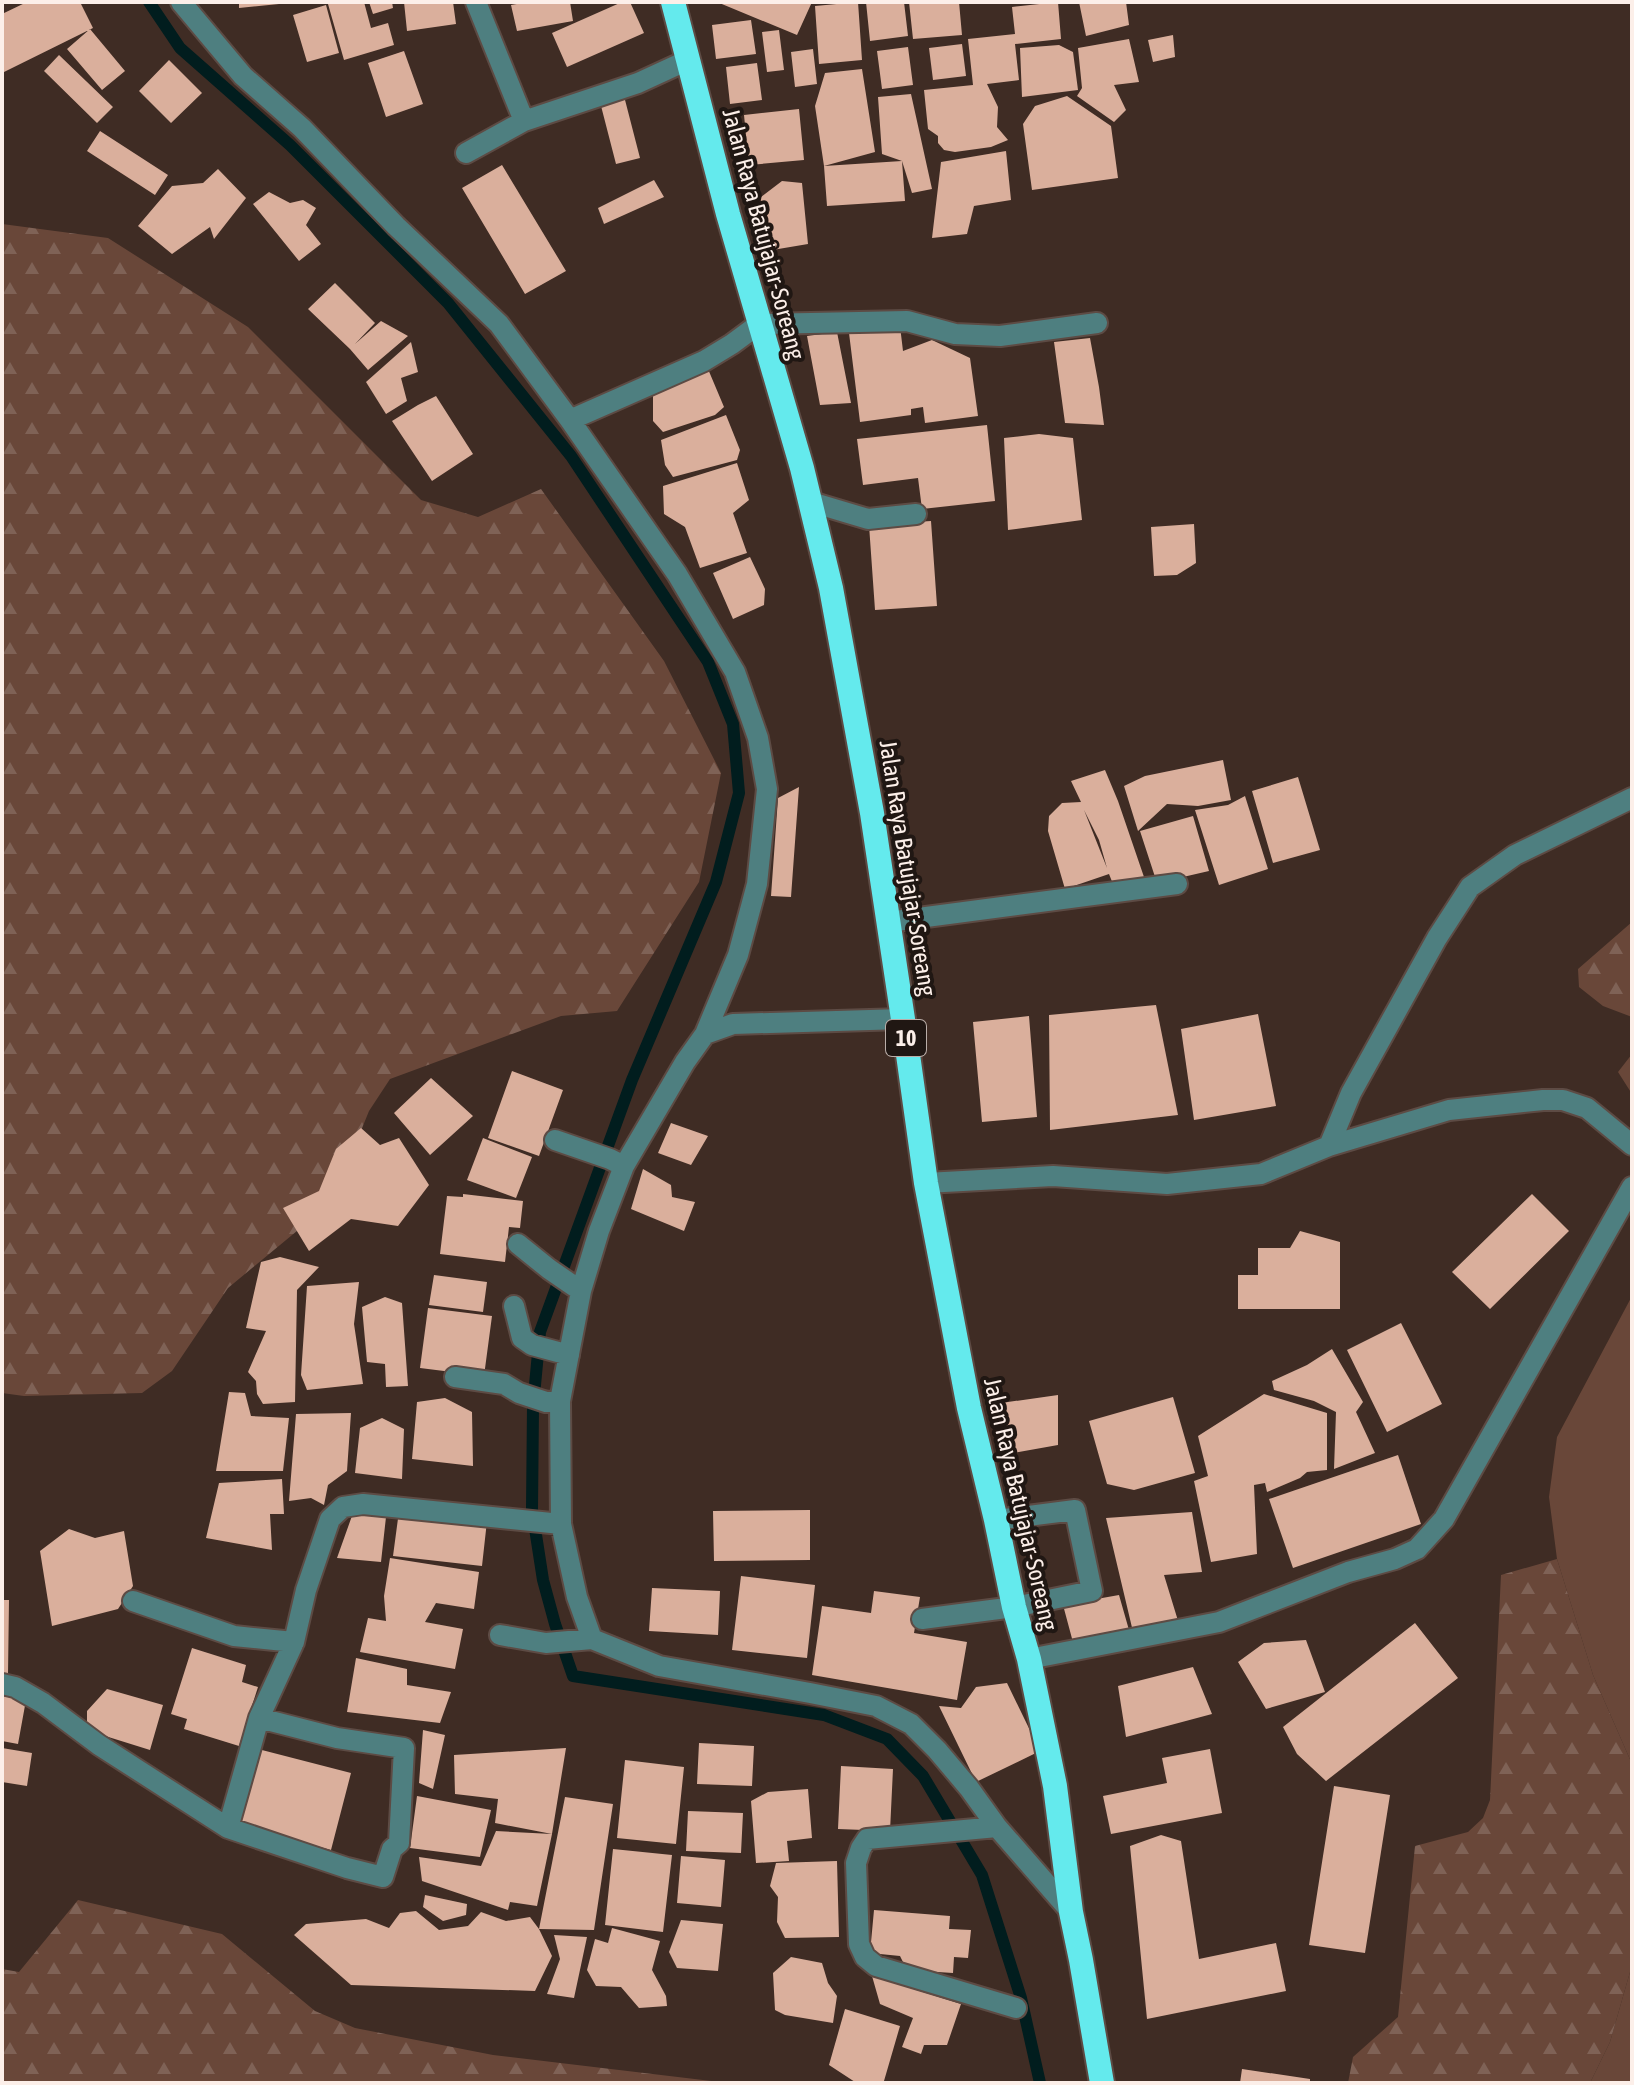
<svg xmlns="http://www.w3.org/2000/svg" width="1634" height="2085" viewBox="0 0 1634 2085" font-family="'Asap Condensed',sans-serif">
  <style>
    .grass { fill: #694739 }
    .forest { fill: url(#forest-firs) }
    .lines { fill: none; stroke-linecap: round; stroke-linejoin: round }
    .stream { stroke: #011d1e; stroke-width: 12 }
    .building { fill: #daaf9c; fill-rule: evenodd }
    .minor-casing { stroke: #5d4b44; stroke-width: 24 }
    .highway-casing { stroke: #5d4b44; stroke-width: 28 }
    .minor { stroke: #4e7f80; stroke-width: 20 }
    .highway { stroke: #64eaed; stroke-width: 24 }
    .labels { text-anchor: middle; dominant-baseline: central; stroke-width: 8; stroke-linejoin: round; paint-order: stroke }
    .shield { fill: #201713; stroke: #baaea9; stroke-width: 2 }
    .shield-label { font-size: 22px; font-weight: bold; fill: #fcefe9 }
    .street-label { font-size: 24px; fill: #fcefe9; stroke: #201713 }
  </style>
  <defs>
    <pattern id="forest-firs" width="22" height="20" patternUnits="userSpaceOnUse" patternTransform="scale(2)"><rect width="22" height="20" fill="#694739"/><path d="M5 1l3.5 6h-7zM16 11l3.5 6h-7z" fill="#7f6256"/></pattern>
  </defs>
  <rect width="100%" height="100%" fill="#3f2c24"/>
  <path class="grass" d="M1632,1054v40l-14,-22z
    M1632,1296v468l-39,-89 -36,-116 -8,-62 8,-60z
    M1632,1965v118h-42l20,-41z"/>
  <path class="forest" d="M2,224l106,14 140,89 173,173 57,17 63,-28 123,172 57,112 -22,109 -82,129 -56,5 -171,63 -21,32 -37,91 -104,86 -56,83 -30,22 -118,3 -22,-3z
    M1632,922v95l-29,-11 -24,-19 -1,-18z
    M1557,1559l36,116 39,89v201l-22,77 -20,41h-242l5,-26 45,-40 17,-171 53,-14 15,-14 7,-18 11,-225z
    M78,1900l144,34 93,77 40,17 138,27 235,28h-726v-114l17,3z"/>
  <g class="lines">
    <path class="stream" d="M149,2l31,46 110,97 158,158 123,153 137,206 25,62 6,69 -23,89 -84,198 -92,252 -7,74 -1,103 11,71 12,44 18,52 251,39 63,24 36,37 59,99 39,123 19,85"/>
  </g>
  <path class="building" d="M27,2h53l13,26 -91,45v-59z
    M239,2h40v2l-40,4z
    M336,2h28l7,26 17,-5 6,22 -50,15 -16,-56z
    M369,2h23l1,6 -20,6z
    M404,2h49l3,22 -49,7z
    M528,2h42l3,19 -56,10 -6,-26z
    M622,2h8l14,31 -77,34 -15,-34z
    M717,2h95l-15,33z
    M858,2l4,58 -43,4 -4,-58z
    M866,2h38l4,34 -38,5z
    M909,2h50l3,33 -49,4z
    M1058,2l3,37 -46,5 4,36 -32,4 11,23 -1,20 11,13 -17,7 -36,5 -11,-2 -6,-7v-7l-10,-7 -4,-39 49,-5 -5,-46 47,-5 -3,-27z
    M1079,2h47l3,23 -43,11z
    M326,5l13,48 -32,9 -14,-47z
    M751,20l5,34 -40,5 -4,-34z
    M90,29l35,42 -23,19 -35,-41z
    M779,30l5,40 -17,2 -5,-40z
    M1173,35l2,22 -22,5 -5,-22z
    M1129,39l10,43 -25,3 12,25 -12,12 -37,-26 5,-8 -4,-40z
    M962,44l4,32 -33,4 -4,-32z
    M1059,45l14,7 5,38 -56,7 -2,-49z
    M908,47l5,38 -31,4 -5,-38z
    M813,49l4,35 -22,3 -4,-35z
    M404,51l19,53 -37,13 -18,-54z
    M59,55l54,52 -16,16 -53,-52z
    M169,60l33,33 -31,30 -32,-32z
    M757,63l5,37 -32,4 -4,-37z
    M862,69l13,83 -51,14 78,-5 3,40 -78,5 -3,-40 -9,-60 10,-33z
    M911,94l21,95 -20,4 -10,-32 -20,-7 -4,-57z
    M624,96l16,62 -24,6 -16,-62z
    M1067,96l44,30 7,52 -86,12 -9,-66 12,-18z
    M799,109l5,51 -55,5 -5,-50z
    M100,131l68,44 -13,20 -68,-44z
    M1006,151l5,49 -37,6 -7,28 -35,4 9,-76z
    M502,165l64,106 -41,23 -63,-106z
    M218,169l28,29 -32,41 -4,-12 -38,27 -34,-28 34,-40 31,-3z
    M654,180l10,17 -60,27 -6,-16z
    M782,181l20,2 6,61 -48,8 1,-55z
    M269,192l21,11 13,-3 13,8 -10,17 15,19 -22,17 -46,-57z
    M335,283l40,40 -20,21 26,-23 27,15 -40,34 -18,-21 -42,-40z
    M900,326l3,25 29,-11 38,18 8,58 -53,7 -2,-16 -12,2v6l-51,7 -11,-89z
    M837,332l14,71 -31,2 -13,-69z
    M1090,338l9,49 5,38 -39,-2 -11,-81z
    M411,342l7,30 -17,6 6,23 -21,13 -20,-32z
    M708,369l16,38 -9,8 -52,17 -10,-11v-29z
    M436,396l37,58 -41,27 -40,-60 26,-16z
    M726,415l14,35 -3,10 -64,17 -8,-12 -4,-25z
    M987,425l8,76 -73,8 -4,-31 -55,7 -6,-46z
    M1039,434l34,4 9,82 -74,10 -4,-92z
    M737,463l12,37 -16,13 14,40 -47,15 -15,-41 -21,-13 -1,-28z
    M931,521l6,85 -62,4 -6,-85z
    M1194,524l2,39 -19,12 -23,1 -3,-49z
    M750,557l15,32 -1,16 -31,14 -20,-46z
    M1223,760l8,40 -33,6 -31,-2 -29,27 -14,-45 21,-10z
    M1105,770l13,31 26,76 -29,12 -6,-15 -44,15 -17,-58 1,-15 13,-13 19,-1 -10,-21zM1084,810l15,30 8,28z
    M1298,777l22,73 -47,13 -21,-72z
    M799,787l-8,110 -20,-1 7,-98z
    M1245,796l23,73 -49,16 -24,-75 33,-5z
    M1193,816l16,55 -52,12 -17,-52z
    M1156,1005l22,110 -128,15 -1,-115z
    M1258,1014l18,92 -82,14 -13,-91z
    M1029,1016l8,101 -55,5 -9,-100z
    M512,1071l51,19 -24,66 -51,-18z
    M431,1078l42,38 -43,39 -36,-42z
    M671,1123l37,13 -17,29 -33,-12z
    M361,1128l19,17 19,-7 30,47 -31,41 -47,-7 -42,32 -26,-43 36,-17 17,-42z
    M483,1138l49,19 -16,41 -49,-18z
    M643,1169l28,16 1,12 23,5 -11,29 -53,-22z
    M463,1194l60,7 -3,27 -11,-1 -4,35 -65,-8 7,-58 16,1z
    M1532,1194l37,37 -79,78 -38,-37z
    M1300,1231l40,11v67h-102v-34h20v-27h32z
    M280,1257l39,10 -22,23 -2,112 -32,2 -6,-10 -1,-13 -8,-9 18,-41 -20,-3 15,-66z
    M434,1275l53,7 -4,30 -54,-7z
    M359,1282l-5,42 9,60 -56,6 -6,-15 6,-89z
    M385,1297l17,6 6,83 -22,1 -1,-23 -18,-2 -5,-55z
    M428,1308l64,8 -8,60 -64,-8z
    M1401,1323l41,81 -55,28 -40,-82z
    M1332,1349l31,53 -7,10 19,41 -41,16 2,-57 -22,-11 -40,-11 -2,-9 35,-16z
    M229,1392l16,1 6,23 38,2 -6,53h-67z
    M1264,1394l63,19v57l-20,2 -7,6 -33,14 -2,-9 -11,2 3,69 -46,8 -17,-81 14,-5 -10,-40z
    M1058,1395v50l-50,9 -7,-51z
    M1173,1397l22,76 -61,17 -27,-6 -18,-63z
    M445,1398l27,14 1,54 -61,-7 5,-57z
    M351,1413l-4,58 -19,14 -4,20 -13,-7 -22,3 7,-87z
    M382,1418l22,11 -2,50 -47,-6 5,-45z
    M1398,1455l23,69 -128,44 -24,-69z
    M282,1479l2,35h-14l2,36 -66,-12 13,-55z
    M810,1510v50l-96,1 -1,-50z
    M399,1511l88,10 -5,45 -89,-10z
    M1192,1512l10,60 -38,3 15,49 -45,12 -28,-118z
    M353,1513l33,4 -5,45 -44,-4z
    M69,1529l26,9 29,-7 9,55 -15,23 -66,17 -12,-75z
    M390,1558l89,14 -5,37 -38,-6 -11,19 38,7 -8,40 -95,-17 8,-34 18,3 -2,-25z
    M741,1576l74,9 -8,73 -75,-8z
    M652,1588l68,3 -2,44 -69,-4z
    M874,1591l46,6 -6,36 53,9 -10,58 -145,-25 10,-69 49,7z
    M1119,1595l12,42 -57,9 -11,-41z
    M2,1600h7l-1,74h-6z
    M1415,1623l43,55 -132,103 -29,-27 -14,-27z
    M1306,1640l19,52 -59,17 -28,-47 26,-19z
    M192,1648l54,17 -4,17 16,5 -19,59 -55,-17 3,-10 -16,-5z
    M356,1658l51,11v16l44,7 -11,31 -93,-11z
    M1193,1667l19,47 -86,23 -8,-51z
    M1007,1683l33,68 -64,31 -37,-76 22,2 15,-21z
    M107,1689l56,16 -13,45 -48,-15 -15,-12v-12z
    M2,1696l24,4 -8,44 -16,-3z
    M423,1730l22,5 -12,54 -14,-6z
    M699,1743l55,3 -2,40 -55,-2z
    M2,1748l30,5 -5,33 -25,-4z
    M566,1748l-14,86 -15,72 -27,-4 -2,8 -86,-29 -3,-24 62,9 15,-35 56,3 -57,-11 3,-24 -43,-5 -1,-39z
    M258,1749l93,24 -20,77 -94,-25z
    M1210,1749l12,64 -111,21 -8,-38 64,-13 -5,-25z
    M625,1760l59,7 -8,77 -59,-6z
    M841,1766l52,3 -3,62 -52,-2z
    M1334,1786l56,9 -25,158 -56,-8z
    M808,1789l4,49 -25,3 2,20 -33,2 -5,-62 17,-9z
    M417,1796l74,14 -11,47 -70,-9z
    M565,1797l48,7 -19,126 -55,-1z
    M688,1811l55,2 -2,40 -55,-2z
    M1161,1835l20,6 18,118 77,-16 10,48 -139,28 -17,-173z
    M613,1849l59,6 -9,77 -58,-7z
    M681,1856l44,4 -4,47 -44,-4z
    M837,1861l2,76 -54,1 -8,-16 1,-25 -8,-11 6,-23z
    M425,1895l42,9 -1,11 -23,6 -20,-14z
    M874,1910l76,6 -1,13 22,1 -3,28 -14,-1 -1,16 -46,-3 -7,-14 -30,-3z
    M416,1911l23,19 29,-4 13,-14 25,9 24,-4 9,12 13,27 -17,35 -184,-6 -57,-50 12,-11 60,-5 23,9 11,-15z
    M681,1920l42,4 -5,47 -41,-3 -8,-16z
    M612,1928l48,13 -8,29 14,26 1,10 -28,2 -18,-21 -25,-1 -9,-16 8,-31 13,4z
    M554,1935l33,2 -13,61 -27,-4 13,-35z
    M791,1957l31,6 6,20 9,13 -4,27 -48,-8 -10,-5 -2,-37z
    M872,1976l89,28 -14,41h-23l-3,9 -19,-7 11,-29 -33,-14z
    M845,2009l55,17 -16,55 -29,1 -26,-17z
    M1242,2069l68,10v4h-70z"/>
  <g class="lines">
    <g class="minor-casing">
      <path id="minor" d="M181,2l62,74 59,52 94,98 103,98 71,96 107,154 58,98 23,66 9,51 -10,95 -19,71 -33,79
        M476,2l48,119
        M466,153l58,-32 114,-38 50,-23
        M570,420l134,-59 28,-17 27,-20 148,-3 48,13 45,2 97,-13
        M811,502l57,17 48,-5
        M888,922l289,-38
        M903,1019l-170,5 -28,10 -20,28 -61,104 -25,65 -18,60 -21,110 1,123 16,73 15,42 67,27 151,27 66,13 35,18 26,26 32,38 28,39 74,85
        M555,1140l55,19 14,7
        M1329,1146l120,-36 94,-10h20l24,8 45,37
        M926,1183l127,-7 114,8 94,-10 68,-28 22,-53 86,-155 33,-51 45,-32 117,-57
        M518,1244l31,25 32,22
        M514,1306l8,32 10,7 37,10
        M455,1377l49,7 15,9 27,9 14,-1
        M133,1601l101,35 60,6
        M922,1619l92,-12 78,-16 -17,-81 -79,10
        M500,1635l46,8 46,-4
        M1029,1659l190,-37 129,-50 47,-13 22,-10 27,-30 188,-332
        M2,1684l13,3 28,16 56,42 129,83 119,40 36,9 9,-28 7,-6 5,-95 -67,-10 -78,-20
        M997,1827l-130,12 -6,9 -5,15 3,81 6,13 11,9 140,42
        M228,1828l31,-110 35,-76 12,-52 24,-71 13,-12 20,-3 198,20"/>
    </g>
    <g class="highway-casing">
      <path id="highway" d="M673,2l55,212 74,254 29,120 41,225 31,206 23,164 43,225 27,112 18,87 15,52 26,127 16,126 10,48 21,123"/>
    </g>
    <use href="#minor" class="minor"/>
    <use href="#highway" class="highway"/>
  </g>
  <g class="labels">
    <rect class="shield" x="886" y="1020" width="40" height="36" rx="6"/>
    <g class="shield-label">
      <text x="906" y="1038">10</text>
    </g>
    <g class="street-label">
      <text transform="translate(764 234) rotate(75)">Jalan Raya Batujajar-Soreang</text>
      <text transform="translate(908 868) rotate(81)">Jalan Raya Batujajar-Soreang</text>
      <text transform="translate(1021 1504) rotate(77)">Jalan Raya Batujajar-Soreang</text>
    </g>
  </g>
  <rect width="1634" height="2085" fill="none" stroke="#fcefe9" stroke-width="8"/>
</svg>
